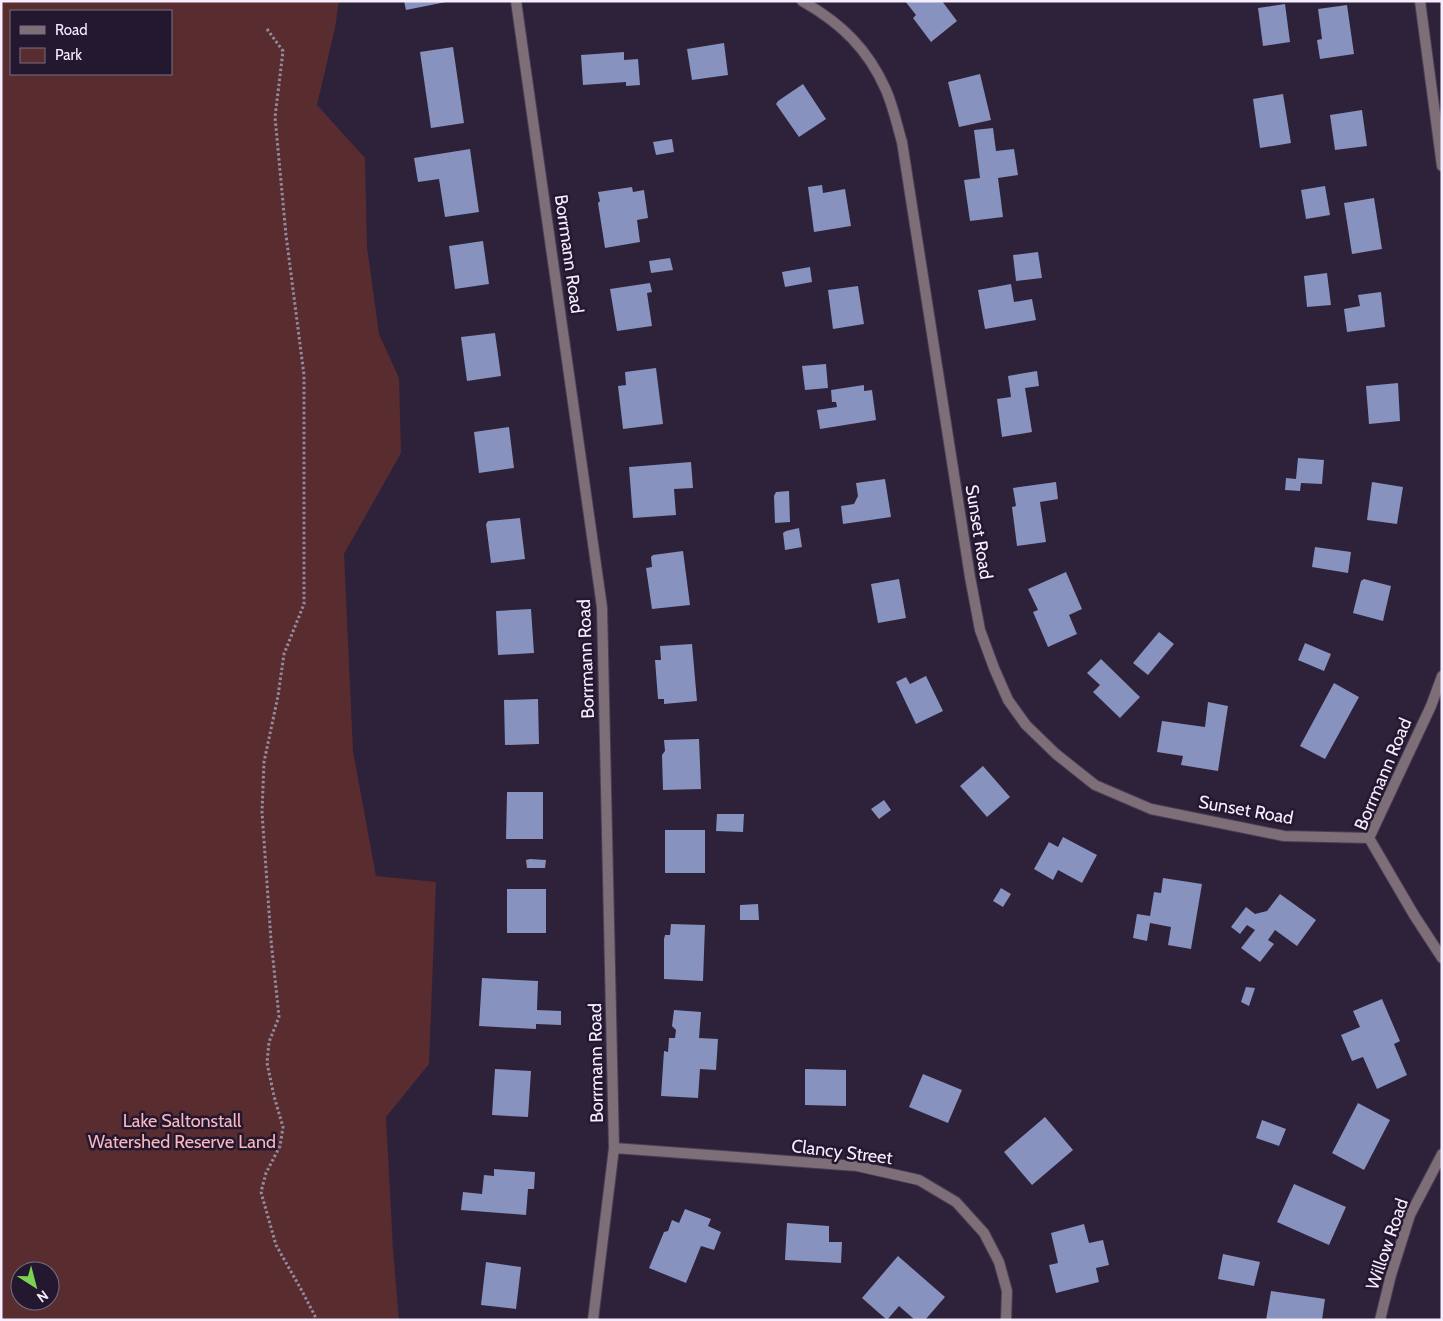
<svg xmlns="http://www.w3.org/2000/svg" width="1443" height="1321" viewBox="0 0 1443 1321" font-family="Cabin,sans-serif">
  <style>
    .green { fill: #592c30; fill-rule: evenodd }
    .building { fill: #8792bf }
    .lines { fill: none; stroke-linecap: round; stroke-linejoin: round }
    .minor-casing { stroke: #4a3e56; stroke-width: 12 }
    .path { stroke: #958ba0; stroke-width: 3; stroke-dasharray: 2.5 2.5; stroke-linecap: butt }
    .minor { stroke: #7d6e77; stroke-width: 10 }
    .labels { text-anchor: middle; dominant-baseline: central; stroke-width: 5; stroke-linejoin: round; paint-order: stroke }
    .street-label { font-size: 18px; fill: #f6eeff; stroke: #241830 }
    .park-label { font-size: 18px; fill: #fbb8bb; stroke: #241830 }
  </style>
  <rect width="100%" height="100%" fill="#2e213a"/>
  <path class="green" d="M1,1h338l-4,27 -18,77 48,53 2,89 12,87 20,44 2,75 -57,101 9,197 23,125 60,6 -7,182 -43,53 7,133 6,70h-398zM11,11h160v63h-160zM20,1271h30v30h-30z"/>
  <path class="building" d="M404,1h42v1l-40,8z
    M905,1h37l15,20 -26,21 -18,-24 3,-3z
    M1285,4l5,38 -27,4 -5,-38z
    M1347,5l7,49 -34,5 -3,-19 5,-1 -4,-30z
    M724,43l4,32 -36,5 -5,-31z
    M453,47l11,76 -33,5 -11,-76z
    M624,52v8l14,-1 2,26 -14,1v-4l-43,3 -2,-30z
    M980,74l11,46 -32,7 -11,-45z
    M803,84l23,35 -27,18 -23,-33 2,-3z
    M1283,94l8,49 -31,5 -7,-49z
    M1362,110l5,36 -32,4 -5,-35z
    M993,128l3,23 18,-2 4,26 -20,3 5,39 -33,4 -6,-41 16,-2 -6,-48z
    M672,139l2,13 -18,3 -3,-13z
    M470,149l9,63 -34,5 -6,-38 -21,3 -4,-24z
    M822,185l1,8 22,-4 6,37 -37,6 -6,-45z
    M1325,186l5,29 -24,4 -5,-29z
    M632,187l1,5 11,-2 4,28 -11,2 3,22 -35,6 -7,-45 2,-2 -2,-9z
    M1374,198l8,51 -30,5 -8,-51z
    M483,241l6,43 -34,5 -6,-43z
    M1038,252l4,26 -26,3 -3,-26z
    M670,258l3,12 -22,3 -2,-12z
    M810,267l2,15 -27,5 -3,-15z
    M1327,273l4,32 -24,2 -3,-31z
    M650,283l2,9 -5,1 5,33 -35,5 -7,-42z
    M1011,284l3,18 18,-3 4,21 -51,9 -7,-39z
    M858,286l6,38 -31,5 -5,-39z
    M1381,292l4,35 -38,5 -3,-23 16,-3 -2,-11z
    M495,333l6,43 -34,5 -6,-44z
    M826,364l2,24 -23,2 -3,-24z
    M656,368l7,56 -40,5 -5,-43 8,-1 -1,-13z
    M1037,371l2,15 -14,2 7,44 -30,5 -5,-38 14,-2 -3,-21z
    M1398,383l2,38 -31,3 -3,-38z
    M864,385v6l8,-1 4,30 -56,9 -3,-19 20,-3 -1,-5h-4l-1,-12z
    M509,427l5,41 -35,5 -5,-41z
    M1298,458l26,2 -2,24 -21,-1 -1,8 -15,-1 1,-12 10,1z
    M691,462l2,26 -19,1 2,26 -43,3 -4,-51z
    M885,479l6,38 -48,7 -2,-18 13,-2 4,-8 -2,-13z
    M1056,482l2,17 -18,3 6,40 -29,4 -5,-39 4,-1 -3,-18z
    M1372,482l31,5 -6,37 -30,-4z
    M789,491l1,31 -15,1 -1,-27 2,-4z
    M520,518l5,41 -34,4 -5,-39 2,-3z
    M799,528l3,19 -17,3 -2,-17 3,-2z
    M1315,547l36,5 -3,21 -36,-6z
    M683,551l7,54 -38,4 -6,-41 6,-1 -1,-10 2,-2z
    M1066,572l16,37 -13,6 8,19 -29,13 -15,-35 5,-2 -10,-21z
    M899,579l7,39 -28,5 -7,-39z
    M1364,579l27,7 -8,35 -30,-8 8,-32z
    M531,609l3,44 -36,2 -2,-44z
    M1159,632l15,12 -26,31 -15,-12z
    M1305,643l26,11 -7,17 -26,-11z
    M692,644l5,57 -33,3v-5h-6l-3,-39h6l-1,-14z
    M1101,659l39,38 -20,21 -27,-26 7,-7 -13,-12z
    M926,676l17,35 -27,13 -20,-42 10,-5 4,7z
    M1334,683l25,14 -34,62 -25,-13z
    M538,699l1,45 -34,1 -1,-45z
    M1208,702l20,4 -10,65 -37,-6 2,-9 -26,-4 5,-31 43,6z
    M699,739l2,50 -38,1 -1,-35 3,-4 -1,-11z
    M983,766l27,31 -23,20 -27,-31z
    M507,792h36v47h-37z
    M884,800l7,10 -12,9 -8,-10z
    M717,814h27l-1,18 -27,-1z
    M665,830h40v43h-40z
    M1063,837l34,18 -15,28 -24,-13 -5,10 -19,-11 15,-27 9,5z
    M530,859l16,1 -1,8h-18l-1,-8z
    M1163,878l39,6 -11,65 -23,-4 3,-18 -21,-4 -3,18 -14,-3 4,-24 13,2 4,-24 7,1z
    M1001,888l10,6 -8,13 -10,-6z
    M507,889h39v44h-39z
    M1280,894l36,26 -19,26 -22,-16 -7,10 6,4 -14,18 -19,-14 14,-18 -8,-5 -7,9 -9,-7 15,-20 9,7 12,-3z
    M758,904l1,16h-19v-15z
    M671,924l34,1 -2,56 -39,-2v-40l1,-4h5z
    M482,978l56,3 -1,29 24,1v14l-25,-1v5l-57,-3z
    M1246,987l9,1 -6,18 -8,-4z
    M1382,999l18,42 -6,3 13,31 -30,14 -14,-32 -11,4 -11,-26 19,-8 -7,-16z
    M674,1010l27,2 -2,26 19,1 -2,31 -16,-1 -2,29 -37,-2 3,-45 4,1 1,-14h6l1,-8 -4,-4z
    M495,1069l36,2 -3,46 -36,-2z
    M805,1069l41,1v36l-41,-1z
    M923,1074l39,16 -14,33 -39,-16z
    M1358,1103l32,17 -26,50 -32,-17z
    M1045,1117l28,33 -41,35 -28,-33z
    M1262,1120l24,9 -7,17 -23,-8z
    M494,1169l41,3 -1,17h-6l-2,26 -65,-5 2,-18 19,2 2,-19 10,1z
    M1294,1184l52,23 -17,38 -52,-23z
    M685,1209l26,10 -3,7 13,6 -7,18 -13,-4 -15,37 -37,-15 15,-36 4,-1 4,-11 7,3z
    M787,1223l42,3v16h13l-1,21 -56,-3z
    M1084,1224l5,19 14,-3 6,25 -13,3 3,14 -43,11 -7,-28 9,-2 -7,-30z
    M1223,1254l37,8 -6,24 -36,-7z
    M898,1256l47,41 -20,23h-10l-16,-14 -12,14 -25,-22z
    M486,1262l35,5 -5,42 -35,-4z
    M1271,1291l54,8 -3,21h-56z"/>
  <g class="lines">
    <g class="minor-casing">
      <path id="minor" d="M516,1l86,606 12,541 -21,172
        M802,1c39,22 66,48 84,89 7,16 11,35 16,52l68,435 10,53 14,38 14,32 18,25 30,29 39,31 56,24 133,27 85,2
        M1420,1l22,165
        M1369,838l62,-132 11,-30
        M1369,838l45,77 28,43
        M614,1148l243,18 62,14 37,22 28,31 15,29 8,29 -1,29
        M1380,1320l11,-45 19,-60 32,-61"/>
    </g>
    <path class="path" d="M267,29l16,22 -8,66 11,118 18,140v229l-20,50 -6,42 -14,66 -2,50 9,128 8,77 -10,25 -2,21 7,33 9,31 -3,19 -14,27 -5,19 15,53 26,46 15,29"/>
    <use href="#minor" class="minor"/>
  </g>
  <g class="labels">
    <g class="street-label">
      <text transform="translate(569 254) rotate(82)">Borrmann Road</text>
      <text transform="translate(979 532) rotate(81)">Sunset Road</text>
      <text transform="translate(586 659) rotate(-92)">Borrmann Road</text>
      <text transform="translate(1383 774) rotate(-67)">Borrmann Road</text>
      <text transform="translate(1246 810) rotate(10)">Sunset Road</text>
      <text transform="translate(596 1063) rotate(-91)">Borrmann Road</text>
      <text transform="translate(842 1152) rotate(7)">Clancy Street</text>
      <text transform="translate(1387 1244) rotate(-71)">Willow Road</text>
    </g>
    <g class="park-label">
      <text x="182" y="1121">Lake Saltonstall<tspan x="182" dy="21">Watershed Reserve Land</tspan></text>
    </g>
  </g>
  <rect width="1443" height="1321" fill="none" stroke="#f6eeff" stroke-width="5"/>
  <rect x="10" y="10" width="162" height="65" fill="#241830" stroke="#786e83"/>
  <rect x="20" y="26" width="25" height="8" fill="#7d6e77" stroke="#786e83"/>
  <text x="55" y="35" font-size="15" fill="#f6eeff">Road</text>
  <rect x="20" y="48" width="25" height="15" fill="#592c30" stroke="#786e83"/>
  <text x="55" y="60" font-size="15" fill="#f6eeff">Park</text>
  <g transform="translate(35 1286) rotate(144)"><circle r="24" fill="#241830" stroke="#786e83"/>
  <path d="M0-4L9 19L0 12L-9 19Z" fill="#7dd153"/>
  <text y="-8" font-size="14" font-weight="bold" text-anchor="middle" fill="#f6eeff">N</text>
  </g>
</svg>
